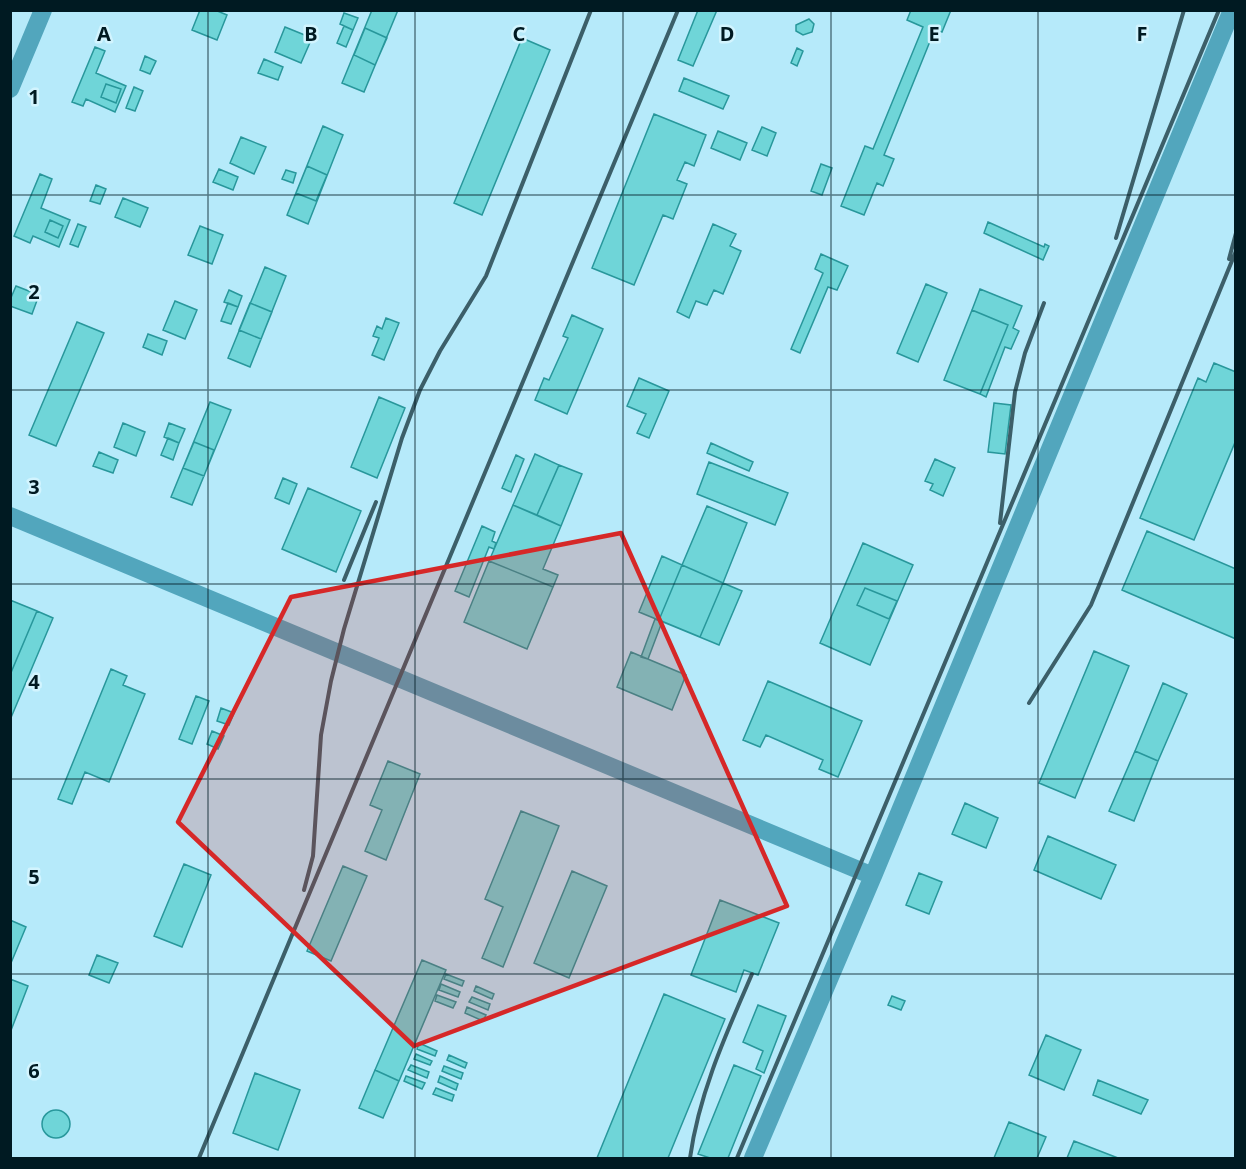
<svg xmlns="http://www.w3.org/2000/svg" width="1246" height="1169" viewBox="0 0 1246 1169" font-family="'Noto Sans',sans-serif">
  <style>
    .building { fill: #6fd5d8; stroke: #28979b; stroke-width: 1.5 }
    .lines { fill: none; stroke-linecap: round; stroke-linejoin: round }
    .minor { stroke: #52a6bd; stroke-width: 18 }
    .rail { stroke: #3c5f69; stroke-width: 4 }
    .marked { fill: #d62828; fill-opacity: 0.2; stroke: #d62828; stroke-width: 4.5; stroke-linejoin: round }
    .grid { fill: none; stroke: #001a22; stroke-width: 1.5; stroke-opacity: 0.55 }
    .grid-label { font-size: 20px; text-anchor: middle; font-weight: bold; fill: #001a22; stroke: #d2f4fe; stroke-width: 5; stroke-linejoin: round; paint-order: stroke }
  </style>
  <rect width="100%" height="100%" fill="#b6eafa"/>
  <path class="building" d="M200,10h15l12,5 -10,25 -25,-10z
    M372,10h26l-34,82 -22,-9z
    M698,10h19l-24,56 -15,-6z
    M911,10h40l-9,22 -7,-3 -51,126 10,4 -11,27 -6,-3 -13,32 -23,-9 24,-60 8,3 50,-122 -16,-7z
    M344,13l14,5 -5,12 -13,-6z
    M809,19l5,5 -2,8 -9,3 -7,-4v-6z
    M344,26l9,4 -7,17 -9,-4z
    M285,27l27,11 -11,25 -26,-11z
    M365,28l22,10 -12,27 -21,-10z
    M522,38l28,12 -68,165 -28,-12z
    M95,47l10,4 -9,22 30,13 -11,26 -29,-13 -3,7 -11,-4z
    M797,48l6,3 -6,15 -6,-3z
    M145,56l11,5 -6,13 -10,-4z
    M264,59l19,8 -5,13 -20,-7z
    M684,78l45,18 -6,13 -44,-18z
    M106,84l15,5 -5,14 -15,-6z
    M134,87l9,4 -8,20 -9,-3z
    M654,114l52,21 -12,31 -9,-4 -8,18 10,4 -14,35 -10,-4 -29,70 -42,-17z
    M323,126l20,9 -35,89 -21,-9z
    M762,127l14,6 -9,23 -15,-6z
    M718,131l29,12 -7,17 -29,-12z
    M241,137l25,10 -12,27 -24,-11z
    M821,164l11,4 -10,27 -11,-4z
    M307,166l20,9 -11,26 -20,-8z
    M219,169l19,8 -5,13 -20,-8z
    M286,170l10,3 -3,10 -11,-4z
    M40,174l12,5 -11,29 29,12 -11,27 -26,-11 -3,7 -16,-7z
    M96,185l10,4 -6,15 -10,-3z
    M123,198l25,10 -8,19 -25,-10z
    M50,220l13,6 -5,12 -13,-6z
    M988,222l56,25 1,-3 4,2 -6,14 -59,-27z
    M78,224l8,3 -8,20 -8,-3z
    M713,224l23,10 -6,12 11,5 -18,43 -9,-4 -7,15 -11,-4 -7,17 -12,-6z
    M200,226l23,9 -11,29 -24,-9z
    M821,254l27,12 -11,24 -9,-3 -28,66 -9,-4 32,-76 -8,-4z
    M265,267l21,9 -36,91 -22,-9z
    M926,284l21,9 -29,69 -21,-9z
    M16,286l23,9 -7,19 -22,-8v-6z
    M980,289l42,17 -9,22 6,3 -8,18 -6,-2 -19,50 -6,-3 28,-69 -36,-15z
    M229,290l13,6 -4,11 -14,-5z
    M175,301l22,9 -12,29 -22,-9z
    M228,303l10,4 -7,17 -10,-3z
    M250,303l22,9 -11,27 -22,-9z
    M972,310l36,15 -28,69 -36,-14z
    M572,315l31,14 -36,85 -32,-14 9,-22 5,2 19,-42 -5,-2z
    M386,318l13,5 -15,37 -12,-5 7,-17 -6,-2 4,-10 5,3z
    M77,322l27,11 -48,113 -27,-11z
    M148,334l19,7 -5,14 -19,-8z
    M1214,363l22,9v68l-42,100 -54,-22 58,-140 8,4z
    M639,378l30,13 -20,47 -12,-5 9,-19 -19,-8z
    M379,397l26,11 -28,70 -26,-11z
    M210,402l21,8 -39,95 -21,-8z
    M994,403l17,2 -6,49 -17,-2z
    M123,423l22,9 -9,24 -22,-9z
    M169,423l16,6 -6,14 -15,-6z
    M168,438l11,5 -6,17 -12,-5z
    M194,442l20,8 -10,26 -21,-8z
    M711,443l42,19 -4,9 -42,-18z
    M99,452l19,8 -5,13 -20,-7z
    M535,454l24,11 -22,50 -24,-10z
    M516,455l8,4 -13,33 -9,-4z
    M935,459l20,9 -12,28 -13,-6 3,-6 -8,-3z
    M709,462l79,31 -13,32 -78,-31z
    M559,465l23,9 -21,52 -24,-11z
    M283,478l14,6 -8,20 -14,-6z
    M308,488l53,23 -25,61 -54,-23z
    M513,505l48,21 -18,43 15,6 -5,12 -64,-26z
    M707,506l40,17 -24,60 19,8 -23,54 -80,-33 23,-56 20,9z
    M482,526l13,6 -3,9 4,2 -2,6 -5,-2 -20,50 -14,-6z
    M1147,531l89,38v70l-114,-49z
    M863,543l50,22 -43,100 -50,-22z
    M489,561l64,26 -26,62 -63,-27z
    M682,565l41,18 -23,54 -41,-17z
    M865,588l32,13 -8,18 -32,-14z
    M10,600l27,11 -27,64z
    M37,611l16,7 -43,102v-45z
    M655,619l7,3 -14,37 -7,-2z
    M1094,651l35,15 -54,132 -36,-15z
    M631,652l55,23 -14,35 -55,-23z
    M111,669l16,7 -4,9 22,9 -36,88 -24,-10 -13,32 -14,-5z
    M768,681l94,40 -24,56 -19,-8 4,-9 -57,-25 -6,12 -17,-7z
    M1163,683l24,11 -29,67 -23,-10z
    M196,696l13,5 -17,43 -13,-5z
    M221,708l13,5 -5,12 -12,-4z
    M212,731l12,5 -6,13 -11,-5z
    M1135,751l23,10 -24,60 -25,-10z
    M388,761l32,13 -34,86 -21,-9 17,-41 -12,-5z
    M965,803l33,15 -12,30 -34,-14z
    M521,811l38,15 -56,141 -21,-9 21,-51 -18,-8z
    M1048,836l68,29 -15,34 -67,-29z
    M184,864l27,11 -29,72 -28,-11z
    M343,866l24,10 -36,85 -24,-10z
    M572,871l35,15 -38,92 -35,-15z
    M919,873l23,9 -13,32 -23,-9z
    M720,900l59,23 -21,52 -14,-5 -8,22 -45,-17z
    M10,920l16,7 -15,36 -1,-1z
    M97,955l21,8 -9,20 -20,-8z
    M422,960l24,10 -47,111 -24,-11z
    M446,974l18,7 -2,5 -18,-7z
    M10,979l18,7 -18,47z
    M441,984l19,8 -2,5 -19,-7z
    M476,986l18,8 -2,5 -18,-8z
    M664,994l61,25 -57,139h-71z
    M437,995l19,7 -3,6 -18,-7z
    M892,996l13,5 -4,9 -13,-5z
    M472,997l18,7 -2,6 -19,-8z
    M758,1005l28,11 -22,57 -8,-4 7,-18 -20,-9z
    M467,1007l19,8 -3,6 -18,-8z
    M1046,1035l35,15 -17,40 -35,-15z
    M419,1043l18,8 -2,5 -18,-7z
    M416,1054l16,7 -2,4 -16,-6z
    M449,1055l18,8 -2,5 -18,-8z
    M411,1065l18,7 -2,6 -19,-8z
    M734,1065l27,11 -33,82h-18l-12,-4z
    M444,1066l19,7 -2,6 -19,-8z
    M375,1070l24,11 -16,37 -24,-10z
    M255,1073l45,17 -22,60 -45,-17z
    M406,1076l19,7 -3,6 -18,-8z
    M440,1076l18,8 -2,6 -18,-8z
    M1098,1080l50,20 -7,14 -48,-19z
    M436,1088l18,7 -2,6 -19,-7z
    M42 1124a14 14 0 1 1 28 0a14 14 0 1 1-28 0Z
    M1009,1122l37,15 -9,21h-43z
    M1074,1141l44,17h-51z"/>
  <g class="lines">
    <path class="minor" d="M10,89l33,-79
      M10,516l863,360 359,-866
      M753,1158l120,-282"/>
    <path class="rail" d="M1116,238l68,-228
      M1229,259l7,-26
      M1000,523l15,-131 10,-39 19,-50
      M344,580l32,-78
      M1029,703l62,-98 145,-354
      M304,890l9,-34 8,-121 10,-54 13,-52 58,-191 18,-48 20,-39 46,-75 105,-266
      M199,1158l479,-1148
      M690,1158c9,-65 36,-124 62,-184
      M737,1158l482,-1148"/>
  </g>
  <path class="marked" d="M621,533l166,373 -373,140 -236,-224 113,-225z"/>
  <path class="grid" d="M208,10v1148M415,10v1148M623,10v1148M831,10v1148M1038,10v1148M10,195h1226M10,390h1226M10,584h1226M10,779h1226M10,974h1226"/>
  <g class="grid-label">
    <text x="104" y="41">A</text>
    <text x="311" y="41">B</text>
    <text x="519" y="41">C</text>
    <text x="727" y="41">D</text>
    <text x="934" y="41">E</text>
    <text x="1142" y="41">F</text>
    <text x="34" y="104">1</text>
    <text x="34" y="299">2</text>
    <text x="34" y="494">3</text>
    <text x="34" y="689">4</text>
    <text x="34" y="884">5</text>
    <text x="34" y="1078">6</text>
  </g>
  <rect width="1246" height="1169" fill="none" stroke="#001a22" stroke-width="24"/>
</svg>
